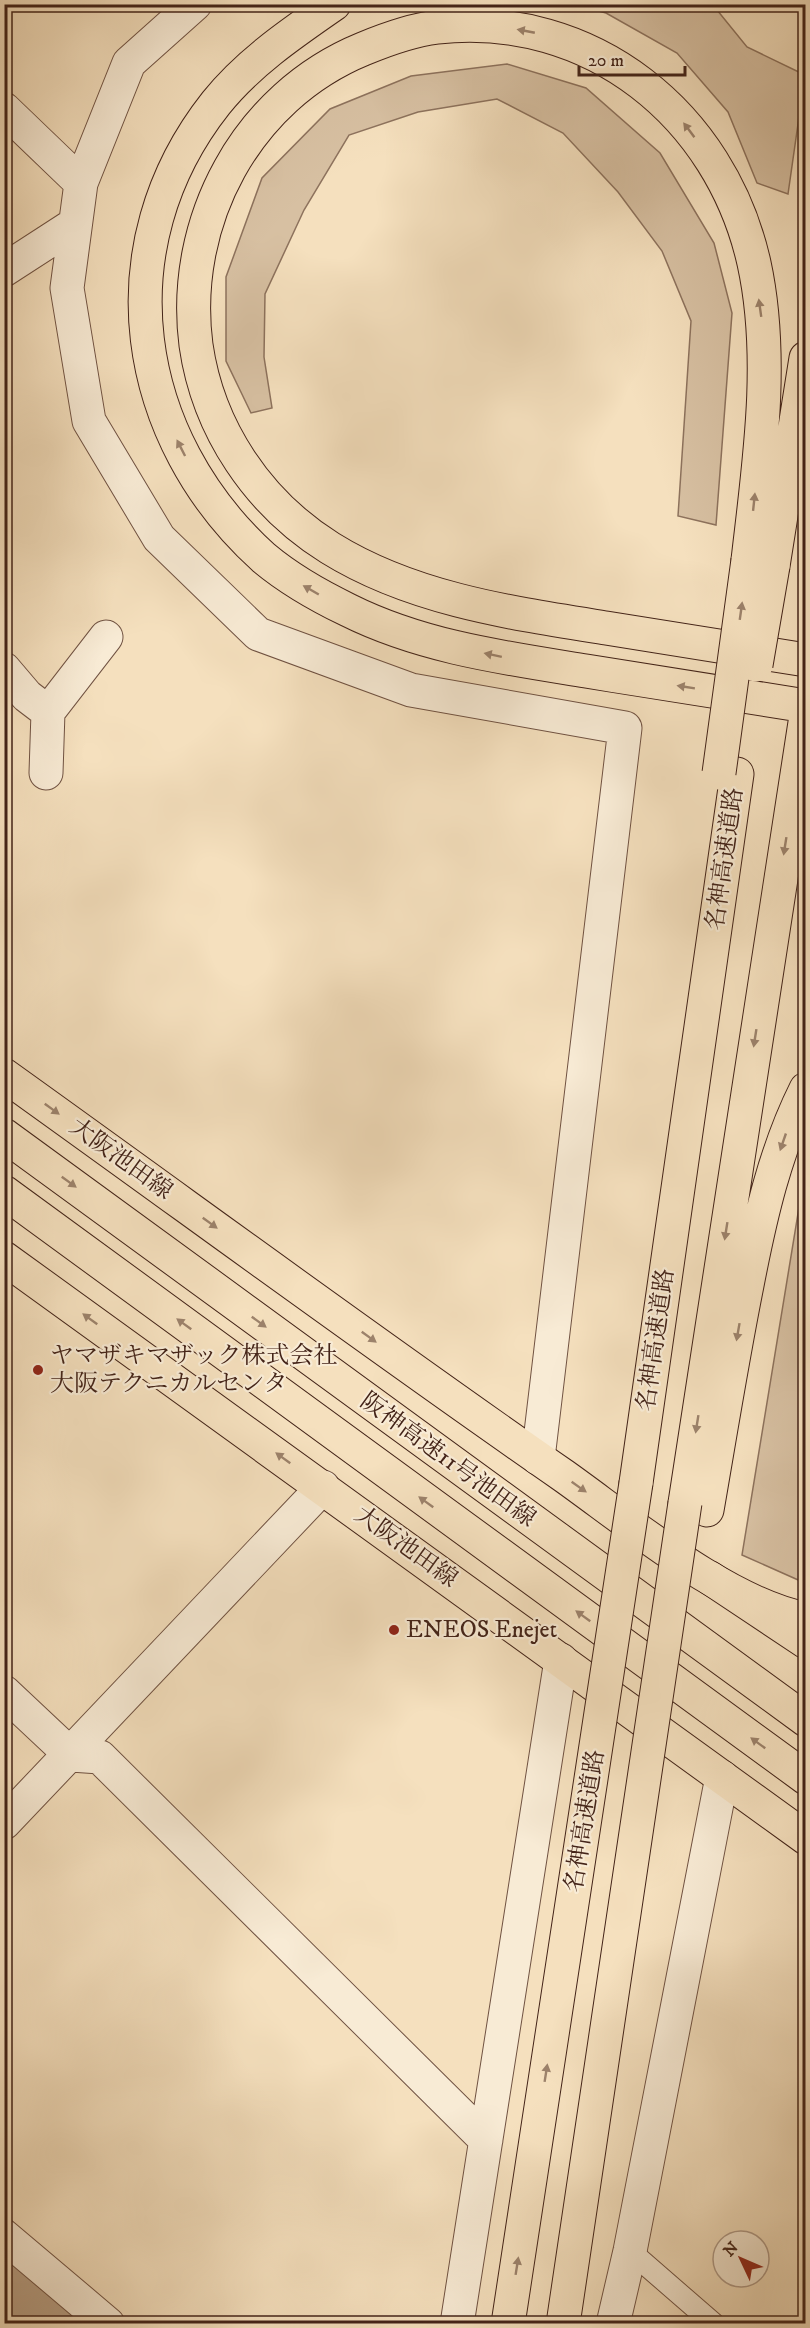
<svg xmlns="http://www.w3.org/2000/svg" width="810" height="2328" viewBox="0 0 810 2328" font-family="'IM FELL DW Pica','Noto Serif JP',serif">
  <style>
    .green { fill: #d7c0a2; stroke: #8d725d; stroke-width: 1.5 }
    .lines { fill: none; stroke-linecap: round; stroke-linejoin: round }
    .river { stroke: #b8a086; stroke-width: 64 }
    .service-casing { stroke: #705242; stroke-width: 23 }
    .minor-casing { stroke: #705242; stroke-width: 35 }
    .primary-casing { stroke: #432318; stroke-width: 35 }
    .motorway-casing { stroke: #432318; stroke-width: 35 }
    .service { stroke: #f8ebd5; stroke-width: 21 }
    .minor { stroke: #f8ebd5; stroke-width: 33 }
    .primary { stroke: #f5e0be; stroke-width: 33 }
    .motorway { stroke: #f5e0be; stroke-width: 33 }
    .motorway-bridge-casing { stroke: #432318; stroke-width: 35; stroke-linecap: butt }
    .motorway-bridge { stroke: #f5e0be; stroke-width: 33 }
    .oneway { fill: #9c826b }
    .poi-dot { fill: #8f2418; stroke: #f8ebd5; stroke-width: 2 }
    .labels { text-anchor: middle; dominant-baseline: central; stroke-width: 4.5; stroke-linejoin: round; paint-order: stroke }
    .street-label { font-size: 24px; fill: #432318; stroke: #f8ebd5 }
    .poi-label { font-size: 24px; fill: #432318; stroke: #f8ebd5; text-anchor: start }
  </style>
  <rect width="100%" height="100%" fill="#f5e0be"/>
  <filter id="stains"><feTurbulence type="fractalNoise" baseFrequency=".00333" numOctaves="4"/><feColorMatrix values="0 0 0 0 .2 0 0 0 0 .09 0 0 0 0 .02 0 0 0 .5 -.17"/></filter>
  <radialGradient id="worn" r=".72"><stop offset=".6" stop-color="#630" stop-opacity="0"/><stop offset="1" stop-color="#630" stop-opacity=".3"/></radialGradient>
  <path class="green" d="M577,5h136l34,42 58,28 -17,119 -31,-11 -29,-71 -51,-59 -71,-40z
    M507,64l79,24 74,65 54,90 18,70 -16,212 -38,-9 13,-195 -29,-70 -44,-59 -55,-59 -66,-34 -79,13 -69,23 -45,75 -39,84 -1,63 8,51 -21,5 -25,-52v-84l36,-99 68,-69 81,-33z
    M804,1177l2,1 -1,405 -63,-28z"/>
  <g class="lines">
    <path class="river" d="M4,2288l43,36"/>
    <g class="service-casing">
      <path id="service" d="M630,2251l84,73"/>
    </g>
    <g class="minor-casing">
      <path id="minor" d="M195,4l-66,59 -48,120 -14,105 22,133 70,117 99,96 153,56 214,38 -87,730
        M4,109l77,74
        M4,270l71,-46
        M4,669l23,27 21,16
        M46,773l2,-61 58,-75
        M4,1692l67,63 29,2 386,383
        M4,1823l319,-336
        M4,2236l104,88
        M457,2324l104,-664
        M613,2324l17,-73 92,-474"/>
    </g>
    <g class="primary-casing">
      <path id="primary" d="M4,1075c187,134 371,270 560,401 66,47 163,128 242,143
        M4,1258l802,580"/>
    </g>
    <g class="motorway-casing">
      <path id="motorway" d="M334,4c-42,29 -86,59 -118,99 -114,144 -85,335 48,455 25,21 55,38 84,52 74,37 157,48 238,61 73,12 146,23 220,35
        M748,560c11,-96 27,-201 6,-297 -33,-148 -163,-253 -317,-236 -25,3 -50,12 -74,22 -117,48 -183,173 -167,296 12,84 62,158 134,203 82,51 181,65 276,80 66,11 133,21 200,32
        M773,566l33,-208
        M4,1135l802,585
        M4,1192l802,586
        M636,1483l101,-709
        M685,1503l121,-787
        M707,1510c13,-75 25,-150 40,-225 13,-67 28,-134 59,-196
        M710,1578l96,64"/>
    </g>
    <use href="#service" class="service"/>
    <use href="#minor" class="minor"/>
    <use href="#primary" class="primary"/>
    <use href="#motorway" class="motorway"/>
    <g class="motorway-bridge-casing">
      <path id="motorway-bridge" d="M756,665l17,-99
        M719,773l29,-213
        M508,2324l128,-841
        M563,2324l122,-821"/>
    </g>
    <use href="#motorway-bridge" class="motorway-bridge"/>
  </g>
  <defs><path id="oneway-solid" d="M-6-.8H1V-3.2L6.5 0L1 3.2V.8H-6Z" transform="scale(1.5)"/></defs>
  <g class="oneway">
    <use href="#oneway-solid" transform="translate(526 31) rotate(-169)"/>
    <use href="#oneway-solid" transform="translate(689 130) rotate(-127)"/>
    <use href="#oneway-solid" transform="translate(760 308) rotate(-98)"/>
    <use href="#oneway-solid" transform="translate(181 448) rotate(-117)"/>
    <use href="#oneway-solid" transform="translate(754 502) rotate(-84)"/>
    <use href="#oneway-solid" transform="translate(311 590) rotate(-150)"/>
    <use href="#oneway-solid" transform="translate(741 611) rotate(-82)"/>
    <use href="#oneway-solid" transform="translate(493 655) rotate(-168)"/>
    <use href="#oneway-solid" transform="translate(686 687) rotate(-171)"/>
    <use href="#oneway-solid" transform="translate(785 846) rotate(99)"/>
    <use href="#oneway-solid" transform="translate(755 1038) rotate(99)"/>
    <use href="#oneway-solid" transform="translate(52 1109) rotate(36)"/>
    <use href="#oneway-solid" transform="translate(783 1142) rotate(109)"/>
    <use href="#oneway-solid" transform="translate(69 1182) rotate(36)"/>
    <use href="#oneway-solid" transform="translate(210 1223) rotate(36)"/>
    <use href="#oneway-solid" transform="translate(726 1231) rotate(99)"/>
    <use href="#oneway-solid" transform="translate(90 1319) rotate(-144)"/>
    <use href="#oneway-solid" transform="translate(259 1322) rotate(36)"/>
    <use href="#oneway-solid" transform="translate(184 1324) rotate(-144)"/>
    <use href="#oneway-solid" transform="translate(738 1332) rotate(100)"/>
    <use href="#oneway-solid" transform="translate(369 1337) rotate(36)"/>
    <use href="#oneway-solid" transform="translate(697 1424) rotate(99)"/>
    <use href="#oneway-solid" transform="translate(283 1458) rotate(-144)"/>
    <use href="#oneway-solid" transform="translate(579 1487) rotate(35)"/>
    <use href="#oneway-solid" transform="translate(426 1502) rotate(-144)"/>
    <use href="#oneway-solid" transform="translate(583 1616) rotate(-144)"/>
    <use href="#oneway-solid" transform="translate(758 1743) rotate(-144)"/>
    <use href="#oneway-solid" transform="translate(546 2073) rotate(-81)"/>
    <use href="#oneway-solid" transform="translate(517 2266) rotate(-81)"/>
  </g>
  <g class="poi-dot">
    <circle cx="38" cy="1370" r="6"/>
    <circle cx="394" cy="1630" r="6"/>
  </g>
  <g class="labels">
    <g class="street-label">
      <text transform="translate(725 859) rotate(-82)">名神高速道路</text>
      <text transform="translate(121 1159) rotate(36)">大阪池田線</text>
      <text transform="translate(656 1340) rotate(-82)">名神高速道路</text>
      <text transform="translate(448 1460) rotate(36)">阪神高速11号池田線</text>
      <text transform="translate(406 1547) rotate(36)">大阪池田線</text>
      <text transform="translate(585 1821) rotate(-81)">名神高速道路</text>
    </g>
    <g class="poi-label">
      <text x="50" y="1356">ヤマザキマザック株式会社<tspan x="50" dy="28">大阪テクニカルセンタ</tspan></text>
      <text x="406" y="1630">ENEOS Enejet</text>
    </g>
  </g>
  <rect width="810" height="2328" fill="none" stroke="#f5e0be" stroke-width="24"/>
  <rect x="6" y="6" width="798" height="2316" fill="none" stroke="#432318" stroke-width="3"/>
  <rect x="12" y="12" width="786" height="2304" fill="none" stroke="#432318" stroke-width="1.5"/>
  <g transform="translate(741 2259) rotate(314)"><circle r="28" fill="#f8ebd5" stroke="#b09b89" stroke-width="1.5"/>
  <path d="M0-4.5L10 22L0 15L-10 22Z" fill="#8f2418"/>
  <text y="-9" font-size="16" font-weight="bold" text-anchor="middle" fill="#432318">N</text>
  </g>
  <path d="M579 66v9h106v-9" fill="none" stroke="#432318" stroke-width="3"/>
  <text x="588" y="66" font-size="18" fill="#432318" stroke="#f8ebd5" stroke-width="4.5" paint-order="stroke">20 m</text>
  <rect width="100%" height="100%" filter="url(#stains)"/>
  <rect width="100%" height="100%" fill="url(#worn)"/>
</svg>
